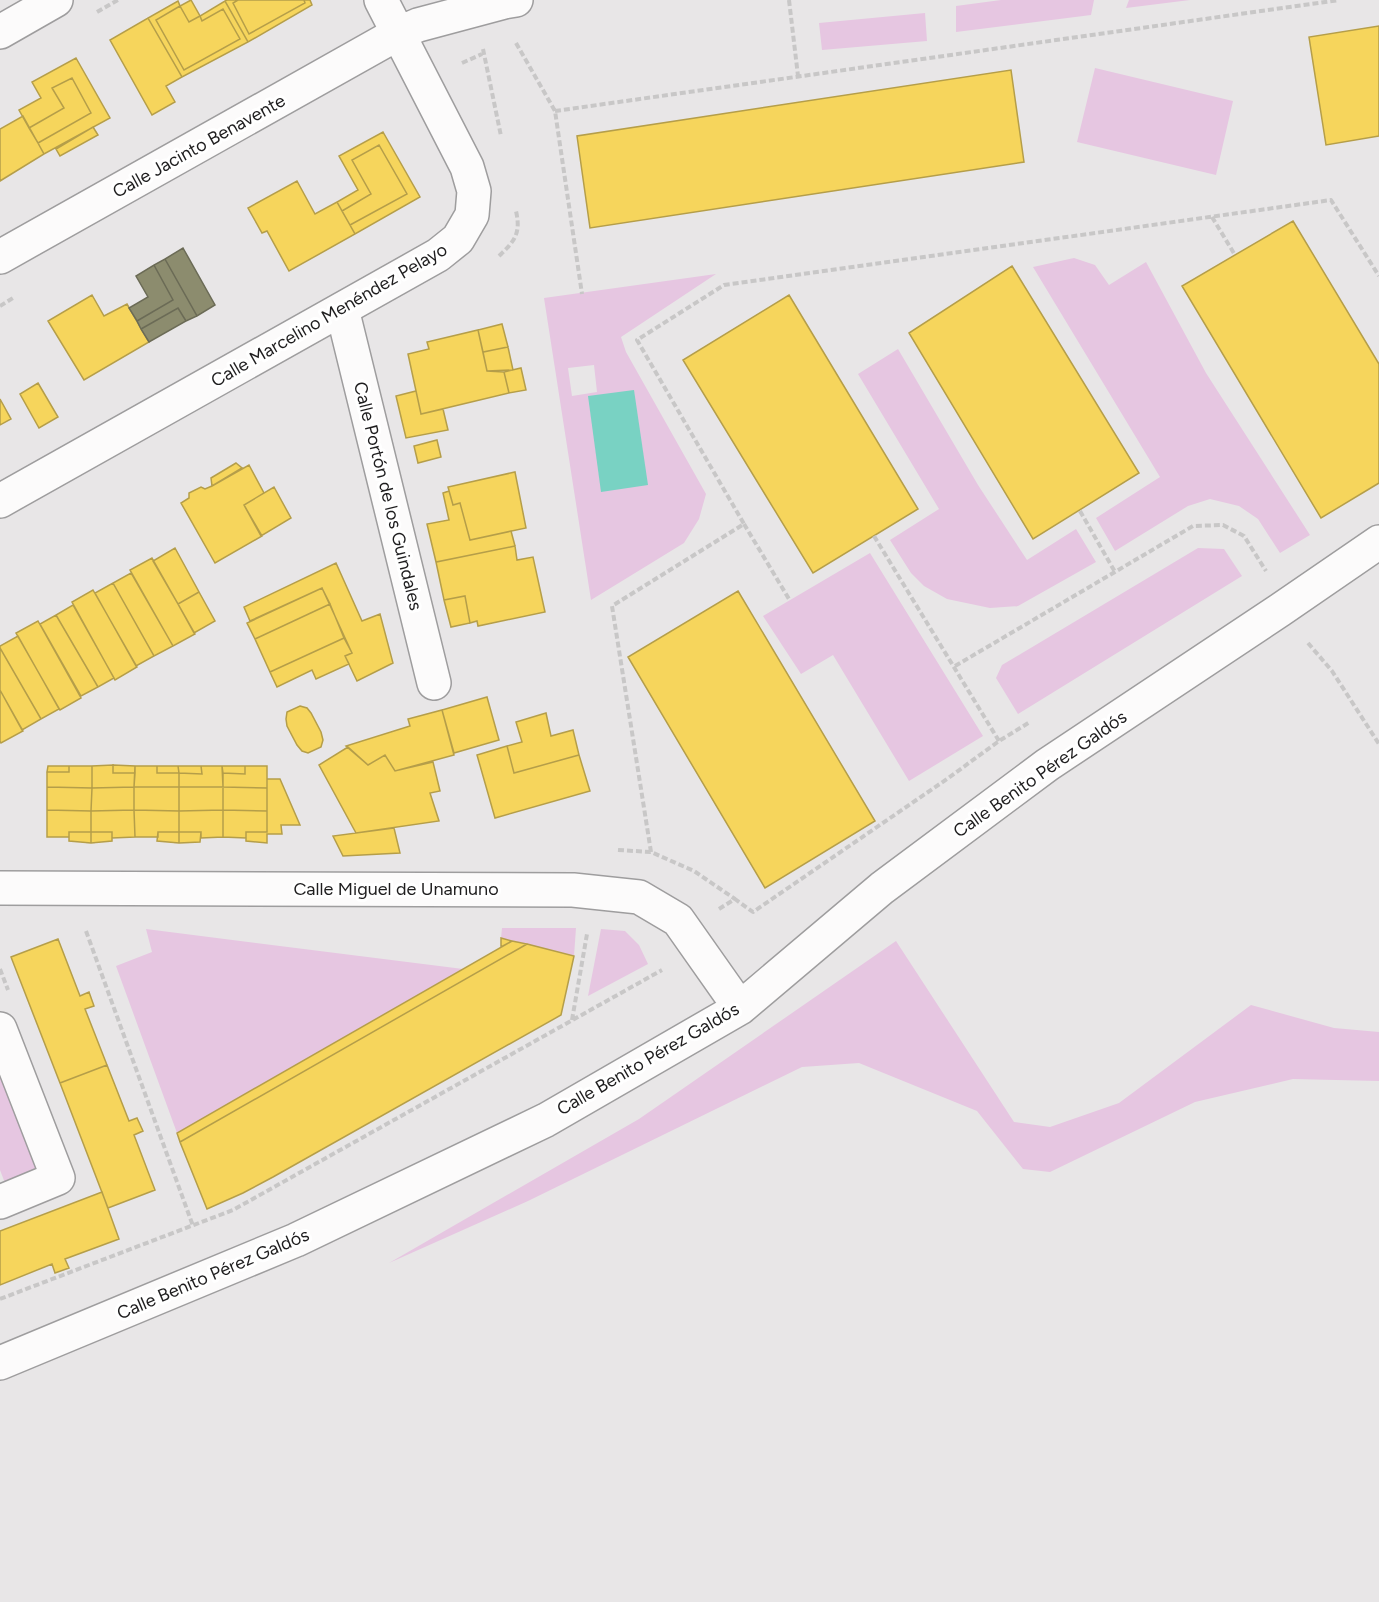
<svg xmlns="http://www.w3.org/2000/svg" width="1379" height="1602" viewBox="0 0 1379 1602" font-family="Figtree,sans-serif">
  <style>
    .green { fill: #e6c6e1; fill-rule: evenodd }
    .water { fill: #79d2c3 }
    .homes { fill: #f6d55c; stroke: #b59e49; stroke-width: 1.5 }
    .industry { fill: #8c8c6e; stroke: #6b6b56; stroke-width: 1.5 }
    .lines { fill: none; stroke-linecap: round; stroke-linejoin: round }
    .minor-casing { stroke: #9e9d9e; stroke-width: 36 }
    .path { stroke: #c8c7c7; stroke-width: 4; stroke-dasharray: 6 3; stroke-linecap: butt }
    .minor { stroke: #fcfbfb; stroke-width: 33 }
    .labels { text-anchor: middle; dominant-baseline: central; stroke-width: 6; stroke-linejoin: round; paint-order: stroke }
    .street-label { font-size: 18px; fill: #1e1d1e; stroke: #fff }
  </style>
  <rect width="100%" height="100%" fill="#e8e6e7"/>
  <path class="green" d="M1001,0h93l-3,15 -135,17v-26z
    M1129,0h61l-64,8z
    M925,13l2,28 -105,9 -3,-27z
    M1095,68l138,33 -17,74 -139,-33z
    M1074,258l21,7 14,20 37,-23 60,111 104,162 -30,18 -22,-34 -19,-13 -29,-7 -22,7 -73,45 -19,-33 64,-41 -127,-210z
    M716,274l-95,63 5,15 80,142 -7,25 -15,24 -93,57 -47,-302zM594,365l3,27 -25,4 -4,-28z
    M898,349l80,136 49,75 49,-31 20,33 -78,44 -28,2 -43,-9 -23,-13 -13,-13 -21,-33 49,-31 -81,-135z
    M1198,548l26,1 18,27 -224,138 -22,-36 6,-13z
    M870,553l113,183 -74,45 -76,-126 -32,19 -38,-58z
    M502,928h74l-2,28 -73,-18z
    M146,929l317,40 -286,164 -61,-167 36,-14z
    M601,929l24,2 14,14 9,19 -60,32z
    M896,941l118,181 36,5 69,-24 132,-98 83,23 45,4v49l-86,-2 -98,23 -145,70 -27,-3 -46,-58 -118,-48 -57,4 -274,134 -139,62 250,-144z
    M0,1059l42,109 -37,15 -5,-13z"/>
  <path class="water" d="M634,390l14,95 -47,7 -13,-96z"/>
  <path class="homes" d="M191,0l9,16 -11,6 -9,-16z
    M227,0h11l-5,3 16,31 56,-31 -1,-3h6l2,5 -64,37 -23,-41z
    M238,0h66l1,3 -56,31 -16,-31z
    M178,1l2,5 -24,14 28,50 56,-31 -17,-30 -21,12 -2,-5 25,-15 23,41 -66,35 -34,-59z
    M180,6l9,16 11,-6 2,5 21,-12 17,30 -56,31 -28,-50z
    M148,18l34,59 -16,9 9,16 -23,13 -42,-75z
    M1379,26v110l-53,9 -17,-108z
    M76,58l34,60 -66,36 -6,-11 53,-30 -19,-35 -20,10 12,20 -35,20 -10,-18 22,-12 -9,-16z
    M1011,70l13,92 -434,66 -13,-92z
    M72,78l19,35 -53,30 -9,-15 35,-20 -12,-20z
    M23,116l21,38 -44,27v-52z
    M93,127l5,8 -38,21 -4,-7z
    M383,132l37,65 -65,37 -5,-9 57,-31 -28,-49 -27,15 19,34 -29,17 -5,-9 21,-12 -19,-34z
    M379,145l28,49 -57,31 -8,-14 29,-17 -19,-34z
    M297,181l18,33 22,-12 18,32 -66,37 -22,-40 -5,2 -14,-25z
    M1293,221l86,143v119l-58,35 -139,-232z
    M1012,266l127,207 -106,66 -124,-206z
    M92,295l12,21 23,-12 22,38 -65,38 -36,-59z
    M789,295l129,214 -105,64 -130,-213z
    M502,324l6,23 -25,5 -5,-22z
    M478,330l9,41 17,1 5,21 -88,21 -13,-60 21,-5 -2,-7z
    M508,347l5,23 -26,1 -4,-19z
    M521,368l5,22 -17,3 -5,-21z
    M38,383l20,34 -19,11 -19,-34z
    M416,391l5,23 22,-5 5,21 -42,8 -10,-42z
    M0,399l11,20 -11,6z
    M437,440l4,17 -23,6 -4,-17z
    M236,463l6,5 -30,18 -1,-8z
    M249,465l15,28 -20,12 18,31 -47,27 -34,-60 8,-5v-5l12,-6 4,2 7,-3z
    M515,472l11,56 -56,12 -10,-37 -7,2 -5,-18z
    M274,487l17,31 -30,18 -17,-31z
    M449,491l4,14 7,-2 10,37 41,-9 4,15 -79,16 -9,-38 22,-4 -6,-27z
    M515,546l2,14 16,-3 12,55 -67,14 -1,-5 -7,2 -5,-27 -21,4 -8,-38z
    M175,548l24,44 -21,12 -25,-43z
    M152,558l43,76 -22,12 -43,-76z
    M336,563l26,58 18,-7 13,49 -36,18 -12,-25 7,-3 -30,-65 -72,33 -6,-14z
    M131,573l42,73 -19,10 -41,-73z
    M113,583l41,73 -18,10 -41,-73z
    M322,588l8,16 -75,35 -8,-16z
    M93,590l44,77 -22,13 -43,-78z
    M738,591l137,230 -110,67 -137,-231z
    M199,592l16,29 -21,12 -16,-29z
    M465,596l5,27 -19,4 -7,-27z
    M330,604l14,34 -74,34 -15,-33z
    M73,605l41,73 -16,9 -42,-72z
    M56,615l42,72 -17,9 -41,-72z
    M38,621l43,77 -21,12 -44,-77z
    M18,636l41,73 -18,10 -41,-71v-2z
    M344,638l8,15 -7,3 4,8 -33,15 -4,-9 -35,17 -7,-15z
    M0,648l41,71 -19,11 -22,-40z
    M0,690l23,41 -22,12 -1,-2z
    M487,697l12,43 -45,13 -12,-43z
    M300,706l7,2 4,5 10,19 2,8 -2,7 -13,6 -6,-2 -5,-6 -10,-19 -1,-7 1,-7z
    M442,710l12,45 -59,16 -10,-16 -17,10 -22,-19 64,-20 -2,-7z
    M546,713l5,23 22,-6 6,25 -65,18 -7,-27 15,-4 -6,-20z
    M507,746l7,27 65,-18 11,36 -95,27 -18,-63z
    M348,747l20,18 17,-10 10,16 38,-9 7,29 -10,2 9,28 -83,12 -37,-68z
    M113,765l22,1v7h-22z
    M113,765v8h22l-1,14 -42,1v-22z
    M48,766h21v6h-22z
    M69,766h23v22l-45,-1v-15h22z
    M135,766h22v7h22v14h-45z
    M157,766h21l1,7h-22z
    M178,766h23l1,8 -23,-1z
    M201,766h21l1,21h-44v-14l23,1z
    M222,766h23v8l-22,-1z
    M245,766h22v22l-44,-1v-14l22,1z
    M267,779h13l20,46h-19l1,9h-15v9l-21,-2v-9h21z
    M47,787l45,1 -1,23 -44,-1z
    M134,787h45v24l-45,-1z
    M134,787v23l-43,1 1,-23z
    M179,787h44v23l-44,1z
    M223,787l44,1v23l-44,-1z
    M47,810l44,1v21h-22v5h-22z
    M134,810l1,27 -23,1v-6h-21v-21z
    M134,810l45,1v21h-21v5h-23z
    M223,810l44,1v21h-21v6l-23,-1z
    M223,810v27l-22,1v-6h-22v-21z
    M394,828l6,25 -57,3 -10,-20z
    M69,832h22v11l-22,-2z
    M91,832h21v9l-21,2z
    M158,832h21v11l-22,-2z
    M179,832h22l-1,10 -21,1z
    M501,938l11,3 -11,6z
    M58,939l22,57 9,-4 5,14 -9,3 22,56 -47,18 -49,-126z
    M512,941l15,3 -347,198 -3,-9z
    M527,944l47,12 -13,59 -288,162 -30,16 -36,16 -27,-67z
    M107,1065l22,56 8,-3 6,13 -9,4 21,55 -47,18 -48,-125z
    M102,1192l17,47 -54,20 4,9 -14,5 -3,-9 -52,21v-54z"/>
  <path class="industry" d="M183,248l32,57 -18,11 -32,-57z
    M165,259l32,57 -11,5 -8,-13 -37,21 -4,-8 36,-21 -19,-35z
    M154,265l19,35 -36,21 -8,-13 19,-11 -12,-21z
    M178,308l8,13 -37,21 -8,-13z"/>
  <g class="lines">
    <g class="minor-casing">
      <path id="minor" d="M0,32l56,-32
        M0,257l397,-223 21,-9 86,-23 12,-2
        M342,309l92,374
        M0,501l438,-246 20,-16 14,-24 2,-24 -7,-24 -86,-167
        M0,888l573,2 66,7 39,23 62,88
        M0,1029l58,149 -58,24
        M0,1363l296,-123 250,-120 194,-112 142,-120 165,-123 233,-155 99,-68"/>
    </g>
    <path class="path" d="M789,0l9,76
      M97,12l21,-12
      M516,43l39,68 27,183
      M483,49l18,87
      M462,63l20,-9
      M555,111l784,-111
      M1212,217l23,38
      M499,256c16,-15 22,-23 17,-45
      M0,306l13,-8
      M1080,511l35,61
      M744,524l45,75
      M874,536l125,205
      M1308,643l24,28 47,73
      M955,666l238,-140 30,-1 21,11 22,35
      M618,850l33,2 43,19 41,28
      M651,852l-39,-246 132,-82 -107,-184 87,-55 607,-85 48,76
      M719,909l16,-10 18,13 194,-133 52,-38 31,-19
      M86,931l107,295
      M0,969l8,21
      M572,1020l15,-86
      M0,1299l233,-89 429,-240"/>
    <use href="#minor" class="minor"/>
  </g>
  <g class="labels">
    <g class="street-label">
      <text transform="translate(199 146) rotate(-29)">Calle Jacinto Benavente</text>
      <text transform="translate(329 315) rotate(-30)">Calle Marcelino Menéndez Pelayo</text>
      <text transform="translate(388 496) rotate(76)">Calle Portón de los Guindales</text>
      <text transform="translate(1040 774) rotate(-35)">Calle Benito Pérez Galdós</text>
      <text x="396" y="889">Calle Miguel de Unamuno</text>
      <text transform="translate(648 1059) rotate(-30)">Calle Benito Pérez Galdós</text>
      <text transform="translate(213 1274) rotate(-23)">Calle Benito Pérez Galdós</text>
    </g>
  </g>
</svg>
